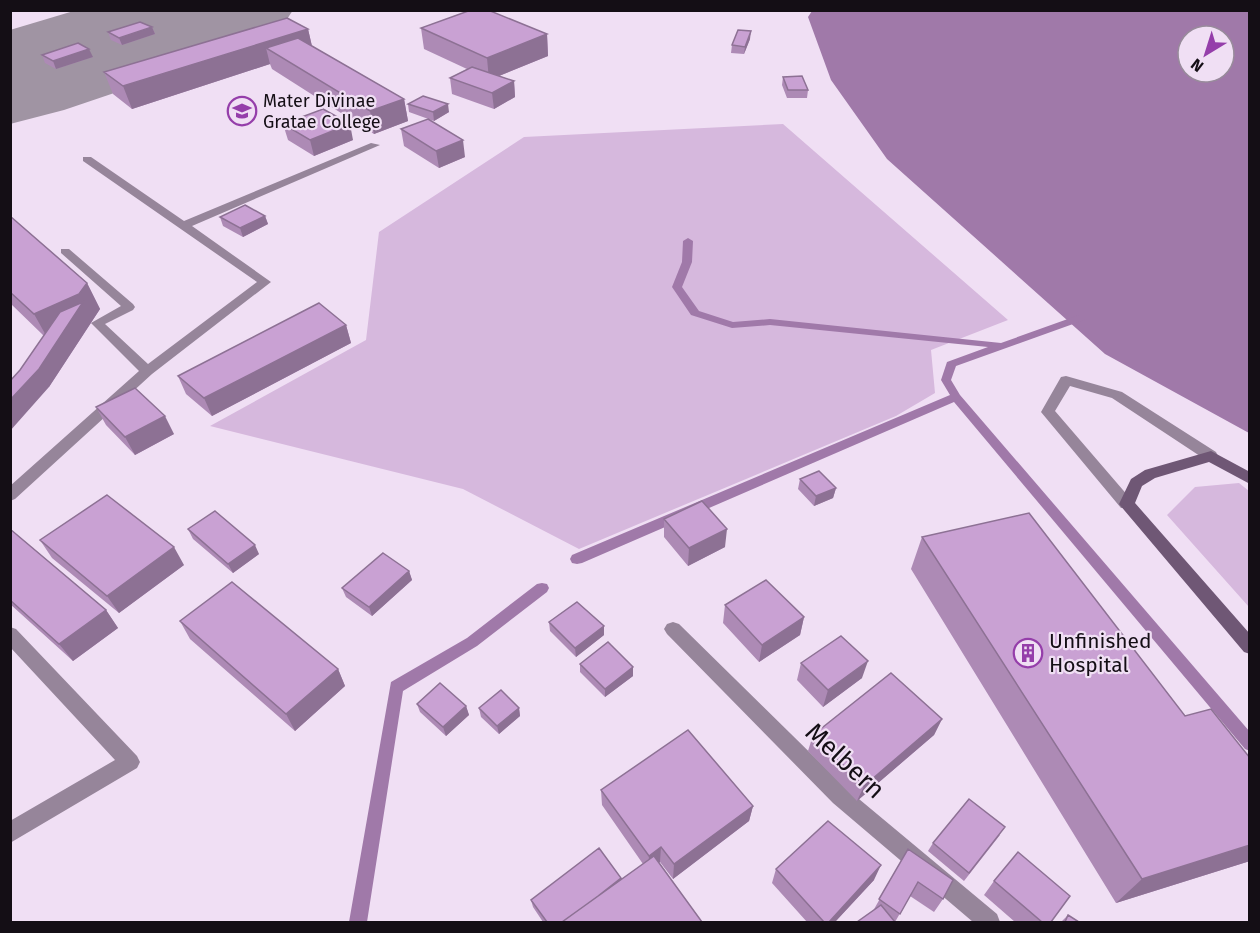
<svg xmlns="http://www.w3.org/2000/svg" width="1260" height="933" viewBox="0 0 1260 933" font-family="'Fira Sans',sans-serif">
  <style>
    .green { fill: #d6b8dd }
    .water { fill: #a079a9; fill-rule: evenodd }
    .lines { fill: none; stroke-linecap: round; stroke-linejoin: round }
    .stream { fill: #a079a9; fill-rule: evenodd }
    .runway { fill: #a094a3; fill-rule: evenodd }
    .lane { fill: #96859a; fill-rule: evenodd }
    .street { fill: #96859a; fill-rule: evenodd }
    .secondary { fill: #6f5775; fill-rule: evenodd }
    .wall { fill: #ad8ab5 }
    .shaded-wall { fill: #8d7194 }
    .building { fill: #c9a1d3; stroke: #8d7194; stroke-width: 1.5 }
    .labels { text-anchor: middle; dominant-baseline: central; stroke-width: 4.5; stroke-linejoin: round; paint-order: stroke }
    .far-poi-label { font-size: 18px; fill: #140e15; stroke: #f0dff4; text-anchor: start }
    .poi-label { font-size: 21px; fill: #140e15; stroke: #f0dff4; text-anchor: start }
    .near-street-label { font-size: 26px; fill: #140e15; stroke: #f0dff4 }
  </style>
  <rect width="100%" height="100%" fill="#f0dff4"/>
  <path class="green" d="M783,124l225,196 -77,30 4,43 -39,23 -317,133 -116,-60 -253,-63 156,-86 13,-108 145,-95z
    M1239,483l10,8v116l-82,-92 28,-28z"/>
  <path class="water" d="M812,11h437v422l-144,-79 -218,-195 -56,-79 -23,-63zM1188,36h36v36h-36z"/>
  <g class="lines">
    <path class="stream" d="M688,238l5,3 -1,21 -10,25 17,24 34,11 37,-3 231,24 78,-28h8v4l-131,47 -5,14 9,15 290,337v19l-5,-2 -291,-347 -372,161 -5,1 -5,-1 -2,-4 2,-4 378,-160 -9,-15 6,-18 41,-15 -218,-22 -38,3 -41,-13 -19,-28 10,-25 1,-21z
      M542,583l5,1 2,4 -2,4 -70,54 -74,45 -36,231h-18l42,-240 76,-44 70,-54z"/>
    <path class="runway" d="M77,10h216l-19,29 -210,71 -54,14v-94z"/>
    <path class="lane" d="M371,143l9,2 -188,81 79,56 -119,92 -137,125 -5,2v-15l129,-115 -48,-48 30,-17 -60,-53v-4h8l64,55 2,3 -2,3 -28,14 43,40 109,-82 -174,-121v-4h8l93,64z
      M1066,376l56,16 94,60 2,4 -7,5 -5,-1 -94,-62 -42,-12 -15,25 80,93 -2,4h-12l-80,-96 20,-35z
      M10,627l6,2 121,127 3,6 -3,6 -127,75v-22l105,-61 -105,-113z"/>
    <path class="street" d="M673,622l6,2 168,165 150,125 3,8h-27l-140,-119 -166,-169 -3,-5 3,-5z"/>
    <path class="secondary" d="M1211,451l39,21v12l-41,-22 -54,16 -13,8 -7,17 115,131v20l-6,-2 -125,-148 12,-25 14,-9z"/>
  </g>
  <path class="wall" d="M463,10h25l59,24 1,22 -49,20 15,5 1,16 -21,12 -42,-15 -2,-16 17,-9 -43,-20 -3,-21 45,-16z
    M152,27l3,7 -33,11 -11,-5 -3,-8z
    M308,29l4,17 92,53 4,22 -34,13 -102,-65 -2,-5 -138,45 -19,-15 -9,-22z
    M750,39l-6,15 -13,-1 1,-8z
    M42,55l51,2 -37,12 -11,-6z
    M783,77l25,13 -1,8h-20l-5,-13z
    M408,104l41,8 -15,9 -25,-9z
    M283,124l70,16 -39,16 -26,-16z
    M401,129l64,28 -26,11 -35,-22z
    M10,216l77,67 13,26 -51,78 -29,-17 24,-34 -34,-33z
    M265,216l3,8 -25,13 -20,-11 -3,-9z
    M346,325l5,18 -139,73 -26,-22 -8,-18z
    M96,407l78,27 -39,21 -29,-30z
    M800,479l36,9 -3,10 -19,8 -16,-17z
    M664,519l61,28 -37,19 -24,-29z
    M10,529l96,81 12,18 -45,33 -63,-57z
    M188,529l71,25 -26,19 -40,-34z
    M922,537l263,179 65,42v103l-134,42 -205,-334z
    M40,540l144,25 -65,48 -67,-55z
    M409,571l3,9 -40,36 -26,-19 -4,-9z
    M725,605l79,12 -4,18 -41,27 -36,-39z
    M180,621l158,48 7,17 -50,45 -105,-92z
    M549,622l55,4v9l-28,22 -26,-26z
    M801,663l61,15 -39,29 -26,-27z
    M580,664l53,3v9l-28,21 -25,-25z
    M417,704l49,2 3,9 -23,21 -26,-24z
    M479,708h40l1,8 -21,18 -18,-17z
    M942,719l-8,16 -77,66 -49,-50 5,-16z
    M601,790l152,16 -4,15 -76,58 -13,-17h-1l43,60h-159l-10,-15 -2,-7 90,-20 22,-16 -41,-59z
    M1000,835l-36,46 -36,-30 5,-8z
    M908,849l35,50 -9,13 -24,-16 -15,26 -22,-11z
    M776,869l98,11 -39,42h-28l-35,-39z
    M994,881l57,41h-36l-31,-27z
    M1068,915l11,7h-18z"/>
  <path class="shaded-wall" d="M152,27l3,7 -33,11 -3,-7z
    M308,29l5,22 -47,-3 4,16 -138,45 -9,-23z
    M751,31l-1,8 -6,15 1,-7z
    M547,34l1,22 -59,24 -2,-22z
    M89,49l4,8 -37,12 -3,-8z
    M514,81l1,16 -21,12 -2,-16z
    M404,99l4,22 -34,13 -4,-23z
    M448,104l1,8 -15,9 -1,-9z
    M350,124l3,16 -39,16 -4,-16z
    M463,140l2,17 -26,11 -3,-17z
    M265,216l3,8 -25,13 -3,-9z
    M87,283l13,26 -51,78 -39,44v-31l38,-61 -14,-25z
    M346,325l5,18 -139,73 -8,-18z
    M165,416l9,18 -39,21 -10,-18z
    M836,488l-3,10 -19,8 2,-10z
    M727,529l-2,18 -37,19 1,-18z
    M255,545l4,9 -26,19 -5,-9z
    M174,547l10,18 -65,48 -12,-17z
    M409,571l3,9 -40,36 -3,-9z
    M106,610l12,18 -45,33 -14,-17z
    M804,617l-4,18 -41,27 3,-17z
    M604,626v9l-28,22 -1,-9z
    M868,661l-6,17 -39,29 5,-17z
    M633,667v9l-28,21v-8z
    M338,669l7,17 -50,45 -9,-17z
    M466,706l3,9 -23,21 -3,-9z
    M519,708l1,8 -21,18 -2,-8z
    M942,719l-8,16 -77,66 7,-15z
    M753,806l-4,15 -76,58 1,-15z
    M1250,845v16l-134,42 26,-24z
    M661,847l-1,15 -12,8 1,-14z
    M881,865l-7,15 -39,42h-6z"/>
  <path class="building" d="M471,10h17l59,24 -60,24 -66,-30z
    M287,18l21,11 -185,57 -19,-14z
    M140,22l12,5 -33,11 -11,-6z
    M738,30l13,1 -6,16 -13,-2z
    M298,38l106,61 -34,12 -104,-63z
    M78,43l11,6 -36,12 -11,-6z
    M472,67l42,14 -22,12 -42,-15z
    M802,76l6,14h-20l-5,-13z
    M423,96l25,8 -15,8 -25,-8z
    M323,109l27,15 -40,16 -27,-16z
    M428,119l35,21 -27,11 -35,-22z
    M245,205l20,11 -25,12 -20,-11z
    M10,216l77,67 -8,11 -45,20 -24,-22z
    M83,302l-44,67 -29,31v-19l10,-11 40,-58z
    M319,303l27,22 -142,73 -26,-22z
    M135,388l30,28 -40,21 -29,-30z
    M819,471l17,17 -20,8 -16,-17z
    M107,495l67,52 -67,49 -67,-56z
    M702,501l25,28 -38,19 -25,-29z
    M215,511l40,34 -27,19 -40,-35z
    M1029,513l156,203 26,-7 39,49v87l-108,34 -220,-342z
    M10,529l96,81 -47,34 -49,-44z
    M383,553l26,18 -40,36 -27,-19z
    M766,580l38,37 -42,28 -37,-40z
    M232,582l106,87 -52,45 -106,-93z
    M577,602l27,24 -29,22 -26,-26z
    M841,636l27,25 -40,29 -27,-27z
    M608,642l25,25 -28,22 -25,-25z
    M891,673l51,46 -78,67 -51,-51z
    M440,683l26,23 -23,21 -26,-23z
    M501,690l18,18 -22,18 -18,-18z
    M688,730l65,76 -79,58 -13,-17 -12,9 -48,-66z
    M969,799l36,28 -36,46 -36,-30z
    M828,821l53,44 -52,57h-5l-48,-53z
    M599,848l22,30 -23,18 -36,26h-15l-16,-22z
    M908,849l45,31 -10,19 -25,-17 -18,32 -21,-15z
    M1018,852l52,44 -19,26h-9l-48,-41z
    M654,856l48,66h-140z
    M881,905l14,17h-38z
    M1068,915l11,7h-14z"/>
  <defs>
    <g id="university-ring" transform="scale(1.5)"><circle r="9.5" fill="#f0dff4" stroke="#953eaa" stroke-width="1.5"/><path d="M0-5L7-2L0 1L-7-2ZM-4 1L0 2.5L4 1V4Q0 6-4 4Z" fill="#953eaa"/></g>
    <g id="building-ring" transform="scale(1.5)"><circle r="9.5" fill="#f0dff4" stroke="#953eaa" stroke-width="1.5"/><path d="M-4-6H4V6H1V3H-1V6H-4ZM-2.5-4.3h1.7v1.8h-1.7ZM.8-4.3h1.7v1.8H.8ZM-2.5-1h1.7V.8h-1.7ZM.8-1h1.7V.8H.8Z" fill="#953eaa"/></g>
  </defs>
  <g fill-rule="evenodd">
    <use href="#university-ring" x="242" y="111"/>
    <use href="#building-ring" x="1028" y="653"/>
  </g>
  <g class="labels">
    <g class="far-poi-label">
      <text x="263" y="101">Mater Divinae<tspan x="263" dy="21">Gratae College</tspan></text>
    </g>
    <g class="poi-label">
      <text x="1049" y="641">Unfinished<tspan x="1049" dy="24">Hospital</tspan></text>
    </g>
    <g class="near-street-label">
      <text transform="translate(845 761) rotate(43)">Melbern</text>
    </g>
  </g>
  <rect width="1260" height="933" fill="none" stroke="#140e15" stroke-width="24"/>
  <g transform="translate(1206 54) rotate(218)"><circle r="28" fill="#f0dff4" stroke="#988b9b" stroke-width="1.5"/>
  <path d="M0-4.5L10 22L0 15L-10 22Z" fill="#953eaa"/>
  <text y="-9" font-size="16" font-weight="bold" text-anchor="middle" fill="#140e15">N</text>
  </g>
</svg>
